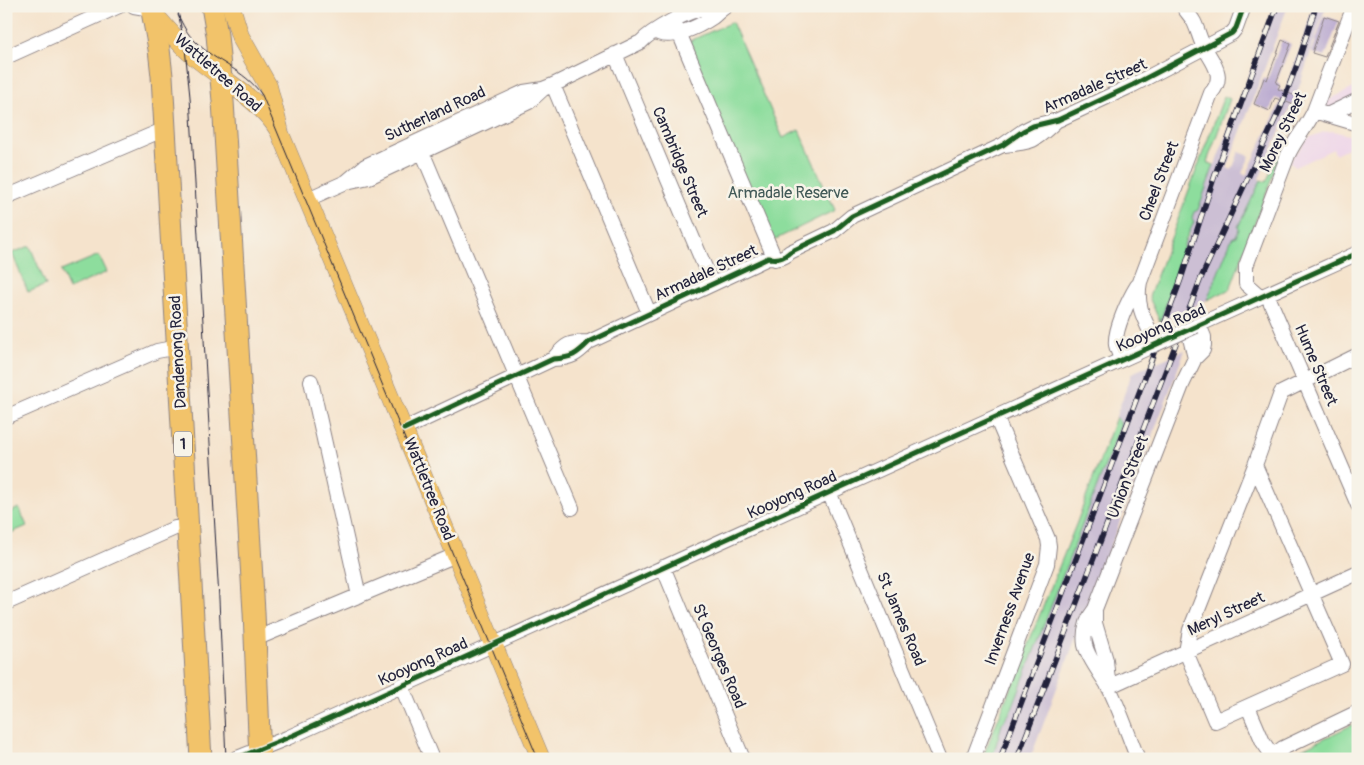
<svg xmlns="http://www.w3.org/2000/svg" width="1364" height="765" viewBox="0 0 1364 765" font-family="Pangolin,sans-serif">
  <style>
    .built { fill: #edd1e9 }
    .industrial { fill: #ccbfd4 }
    .green { fill: #8ddd9d; stroke: #58806c }
    .building { fill: #b4a3ce }
    .lines { fill: none; stroke-linecap: round; stroke-linejoin: round }
    .minor-casing { stroke: #8c8284; stroke-width: 16 }
    .major-casing { stroke: #8c8284; stroke-width: 19 }
    .highway-casing { stroke: #8c8284; stroke-width: 23 }
    .minor { stroke: #fff; stroke-width: 14 }
    .major { stroke: #f2c36a; stroke-width: 18 }
    .highway { stroke: #f2c36a; stroke-width: 21 }
    .tram { stroke: #22223b; stroke-width: 1 }
    .rail-casing { stroke: #22223b; stroke-width: 5.5 }
    .rail { stroke: #f7f3e8; stroke-width: 4; stroke-dasharray: 11; stroke-linecap: butt }
    .minor-bridge-casing { stroke: #8c8284; stroke-width: 16; stroke-linecap: butt }
    .minor-bridge { stroke: #fff; stroke-width: 14 }
    .cycleway-casing { stroke: #f7f3e8; stroke-width: 8 }
    .cycleway { stroke: #1b5e20; stroke-width: 5 }
    .labels { text-anchor: middle; dominant-baseline: central; stroke-width: 5; stroke-linejoin: round; paint-order: stroke }
    .shield { fill: #f7f3e8; stroke: #62616f; stroke-width: 1 }
    .shield-label { font-size: 15px; font-weight: bold; fill: #22223b }
    .street-label { font-size: 16px; fill: #22223b; stroke: #f7f3e8 }
    .park-label { font-size: 16px; fill: #425a58; stroke: #f7f3e8 }
  </style>
  <rect width="100%" height="100%" fill="#f7f3e8"/>
  <filter id="ink" filterUnits="userSpaceOnUse"><feTurbulence type="fractalNoise" baseFrequency=".02" numOctaves="2"/><feDisplacementMap in="SourceGraphic" scale="10" xChannelSelector="R" yChannelSelector="G"/><feConvolveMatrix kernelMatrix="1 2 1 2 8 2 1 2 1" color-interpolation-filters="sRGB"/></filter>
  <filter id="wash" filterUnits="userSpaceOnUse"><feTurbulence type="fractalNoise" baseFrequency=".0096" numOctaves="4" result="noise"/><feDisplacementMap in="SourceGraphic" scale="20" xChannelSelector="R" yChannelSelector="G"/><feGaussianBlur stdDeviation="1.12" result="paint"/><feColorMatrix in="noise" values="0 0 0 0 0 0 0 0 0 0 0 0 0 0 0 0 0 1.4 0 .05"/><feComposite in="paint" operator="in"/></filter>
  <g filter="url(#wash)">
    <rect width="100%" height="100%" fill="#f5e3cc"/>
    <path class="built" d="M1358,86v18l-32,4 -2,-2 2,-5z
      M1333,131l23,6 2,-4v10l-23,11 -2,-5 -38,18 -5,-5 6,-11 1,2 11,-15 16,-6z"/>
    <path class="industrial" d="M1275,6h13l-61,162 5,2 7,-18 11,4 -8,17 4,3 34,-73 21,-56 12,-41h13l-27,81 -40,92 2,1 -23,47 1,2 -3,7 -4,2 -25,62 -47,22 23,-68 2,-11 4,-7 5,-25 20,-46h1z
      M1185,350l-155,409h-48l95,-237 55,-149z"/>
    <path class="green" d="M732,22l51,116 16,-8 36,80 -65,32 -87,-198z
      M1224,96l6,3 -23,63 7,3 -16,45 -4,2 -2,6 2,4c-4,10 -12,21 -11,32l-23,68 -11,-25z
      M1288,136l1,1 -10,22 -49,130 -23,11 25,-62 4,-2 3,-7 -1,-2 23,-47 5,2z
      M30,246l16,39 -18,7 -16,-39z
      M99,255l8,17 -38,17 -8,-18z
      M1116,417l5,7 -110,287 -9,13 -10,35h-10l95,-237z
      M19,508l8,18 -21,9v-21z
      M1358,722v37h-77z"/>
    <g id="blocks">
      <path class="building" d="M1324,16l15,5 -14,36 -13,-4z
        M1282,40l9,4 -15,39 4,2 -2,4 25,10 -3,8 -25,-9 -5,13 -16,-7 10,-26 3,2z"/>
    </g>
  </g>
  <g filter="url(#ink)">
    <use href="#blocks" fill-opacity="0" stroke="#8c8284" stroke-width="1"/>
    <g class="lines">
      <g class="minor-casing">
        <path id="minor" d="M134,6l17,3
          M674,21l101,238
          M655,31c14,11 45,-5 58,-14 4,-3 7,-7 12,-10
          M615,54l97,230
          M6,57l113,-51
          M553,85l96,228
          M1314,111l44,13
          M1327,115l31,-15
          M418,142l154,366
          M1004,145c29,-3 30,-3 51,-23
          M346,182l19,-16 159,-74 19,-3 10,-4 88,-43c11,-12 48,-32 64,-34 5,-1 10,1 16,2
          M6,197l159,-68
          M308,199l38,-17 23,-5 160,-75 14,-13
          M1267,294l91,211
          M1261,297l-15,-13v-18l42,-111c7,-16 19,-28 26,-44l40,-105
          M1196,326l162,-73
          M1190,338l5,20
          M1156,344c-10,-22 -21,-37 -16,-62l71,-189c15,-17 2,-30 -7,-46 -4,-7 -6,-17 -10,-25 -3,-6 -8,-10 -11,-16
          M553,359c13,-15 16,-17 36,-17
          M1121,360c-1,-5 -4,-10 -5,-15 -2,-15 13,-46 21,-59
          M311,381l48,215
          M6,417l151,-66 21,-4
          M404,429l149,-70c19,-1 23,-4 36,-17l179,-84c9,1 15,1 22,-6l44,-21 18,-15 151,-71 20,-14 10,-5 25,-6 75,-35 99,-52 4,-5 8,-22
          M1255,465l87,199 -127,57 -29,-69 4,-22 65,-165 26,-72 77,-38
          M829,492l111,267
          M663,567l80,192
          M6,603l169,-75 13,-1
          M1095,609v14l11,37 2,21
          M255,639l201,-84
          M401,685l31,74
          M1108,687l250,-114
          M1248,707l15,35 9,13
          M235,759l52,-21 865,-392
          M973,759l74,-195 2,-18 -1,-7 -52,-122
          M1138,759c-10,-24 -18,-50 -30,-73 -7,-12 -20,-28 -23,-41 -2,-14 1,-25 10,-36l87,-224 13,-27 8,-8 1,-5v-8l-5,-12
          M1268,759l15,-11 75,-36"/>
      </g>
      <g class="major-casing">
        <path id="major" d="M231,6l9,30 28,50 11,42
          M152,12c14,15 27,32 43,45 26,22 67,44 84,74l262,628"/>
      </g>
      <g class="highway-casing">
        <path id="highway" d="M151,6l8,43 3,27 39,683
          M212,6l5,29 6,66 31,511 6,147"/>
      </g>
      <use href="#minor" class="minor"/>
      <use href="#major" class="major"/>
      <use href="#highway" class="highway"/>
      <path class="tram" d="M177,6l8,42 5,49 29,502 7,160
        M178,15c5,10 9,19 17,26 21,22 49,28 67,54l276,664"/>
      <g class="rail-casing">
        <path id="rail" d="M1000,759l148,-390 33,-90 35,-107 61,-166
          M1017,759l184,-481 80,-171 17,-45 18,-56"/>
      </g>
      <use href="#rail" class="rail"/>
      <g class="minor-bridge-casing">
        <path id="minor-bridge" d="M1152,346l44,-20"/>
      </g>
      <use href="#minor-bridge" class="minor-bridge"/>
      <g class="cycleway-casing">
        <path id="cycleway" d="M404,429l149,-70c19,-1 23,-4 36,-17l179,-84c9,1 15,1 22,-6l44,-21 18,-15 151,-71 20,-14 10,-5 25,-6 75,-35 99,-52 4,-5 8,-22
          M235,759l52,-21 1071,-485"/>
      </g>
      <use href="#cycleway" class="cycleway"/>
    </g>
  </g>
  <g class="labels">
    <rect class="shield" x="174" y="431.5" width="18" height="25" rx="4"/>
    <g class="shield-label">
      <text x="183" y="444">1</text>
    </g>
    <g class="street-label">
      <text transform="translate(218 73) rotate(41)">Wattletree Road</text>
      <text transform="translate(1095 86) rotate(-24)">Armadale Street</text>
      <text transform="translate(435 114) rotate(-25)">Sutherland Road</text>
      <text transform="translate(1283 132) rotate(-64)">Morey Street</text>
      <text transform="translate(680 162) rotate(67)">Cambridge Street</text>
      <text transform="translate(1159 181) rotate(-69)">Cheel Street</text>
      <text transform="translate(706 273) rotate(-25)">Armadale Street</text>
      <text transform="translate(1161 328) rotate(-24)">Kooyong Road</text>
      <text transform="translate(178 352) rotate(-93)">Dandenong Road</text>
      <text transform="translate(1316 365) rotate(67)">Hume Street</text>
      <text transform="translate(1128 477) rotate(-69)">Union Street</text>
      <text transform="translate(429 489) rotate(68)">Wattletree Road</text>
      <text transform="translate(792 495) rotate(-24)">Kooyong Road</text>
      <text transform="translate(1010 609) rotate(-70)">Inverness Avenue</text>
      <text transform="translate(1226 614) rotate(-25)">Meryl Street</text>
      <text transform="translate(901 619) rotate(67)">St James Road</text>
      <text transform="translate(719 656) rotate(67)">St Georges Road</text>
      <text transform="translate(423 662) rotate(-24)">Kooyong Road</text>
    </g>
    <g class="park-label">
      <text x="788" y="193">Armadale Reserve</text>
    </g>
  </g>
  <rect width="1364" height="765" fill="none" stroke="#f7f3e8" stroke-width="25"/>
</svg>
